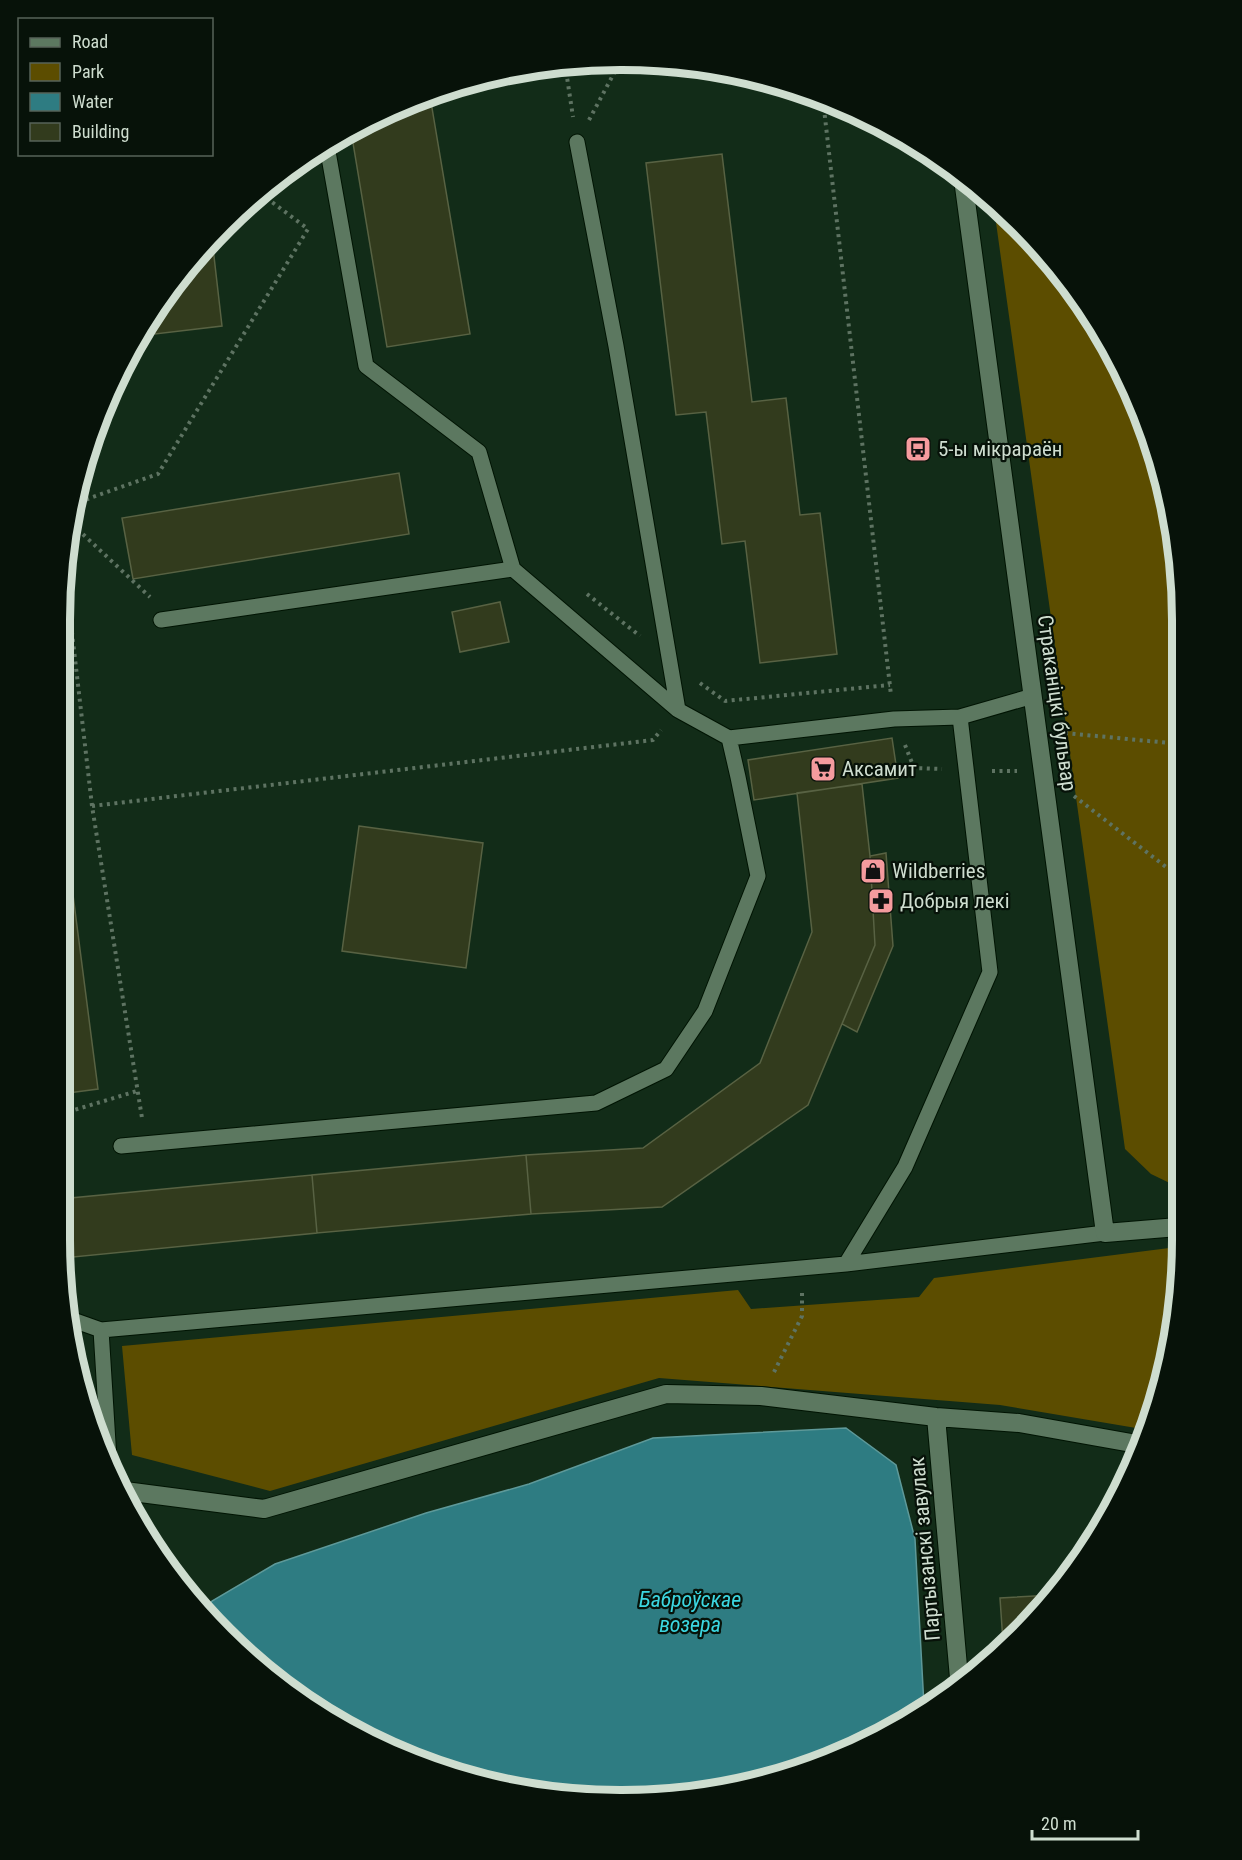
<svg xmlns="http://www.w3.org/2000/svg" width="1242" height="1860" viewBox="0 0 1242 1860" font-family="'Roboto Condensed',sans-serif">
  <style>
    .green { fill: #5c4d00 }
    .water { fill: #2e7c82; stroke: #5e9999; stroke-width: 1.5 }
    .building { fill: #323b1d; stroke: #586243; stroke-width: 1.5 }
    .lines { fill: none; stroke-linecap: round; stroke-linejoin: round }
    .lane-casing { stroke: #001403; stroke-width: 17 }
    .street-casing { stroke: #001403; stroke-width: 20 }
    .secondary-casing { stroke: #001403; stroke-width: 20 }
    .path { stroke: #5e7362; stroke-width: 4; stroke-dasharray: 3 4.5; stroke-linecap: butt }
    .lane { stroke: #5c7860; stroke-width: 15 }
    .street { stroke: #5c7860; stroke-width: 18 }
    .secondary { stroke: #5c7860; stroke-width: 18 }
    .labels { text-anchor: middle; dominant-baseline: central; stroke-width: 4.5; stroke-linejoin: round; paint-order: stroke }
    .poi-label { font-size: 21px; fill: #ceddcf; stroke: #071209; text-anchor: start }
    .street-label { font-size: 21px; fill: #ceddcf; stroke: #071209 }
    .water-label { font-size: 22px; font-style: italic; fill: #3cd7e1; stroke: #071209 }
    .rim { fill: none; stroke: #ceddcf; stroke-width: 8 }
  </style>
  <rect width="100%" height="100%" fill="#122c18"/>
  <path class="green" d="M993,201l73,79 58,93 39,103 18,109 -3,602 -27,-13 -26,-25z
    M1177,1247v66l-35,116 -142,-24 -341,-27 -389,113 -138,-36 -10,-109 616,-56 13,19 168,-12 15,-19z"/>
  <path class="water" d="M846,1428l50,37 19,74 9,167 -22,19 -136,56 -182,18 -177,-42 -128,-73 -72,-77 5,-6 63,-37 151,-51 103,-29 124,-46z"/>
  <path class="building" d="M430,96l40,238 -83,13 -36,-216 22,-13z
    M722,154l30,248 34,-4 14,117 20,-2 17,141 -77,9 -15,-122 -23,3 -16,-132 -30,3 -30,-252z
    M212,239l10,87 -67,8 -2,-14 46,-69z
    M399,473l10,61 -276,45 -11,-61z
    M500,602l9,40 -49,10 -8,-40z
    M892,738l6,40 -144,22 -6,-40z
    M862,784l8,72 5,89 -67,160 -146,102 -131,7 -5,-59 117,-7 117,-85 52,-131 -15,-139z
    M64,825l34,264 -37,5 2,-268z
    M359,826l124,17 -17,125 -124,-17z
    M886,853l7,93 -36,86 -15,-8 33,-79 -5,-89z
    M526,1155l5,59 -214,19 -5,-58z
    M312,1175l5,58 -254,25 -3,-19v-40z
    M1052,1595l-9,14 -40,33 -3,-44z"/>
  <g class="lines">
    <g class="lane-casing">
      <path id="lane" d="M577,142l39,204 62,364 51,28 165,-19 66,-2 73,-21
        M327,146l39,220 113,86 34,117 165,141
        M161,620l352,-51
        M121,1146l475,-43 70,-34 39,-58 53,-135 -20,-99 -9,-39
        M846,1264l59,-97 85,-195 -30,-255
        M73,1320l28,10 8,129
        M101,1330l745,-66 259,-31"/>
    </g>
    <g class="street-casing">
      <path id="street" d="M936,1417l23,261
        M125,1491l139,18 402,-115 95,2 175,21 83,6 118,21"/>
    </g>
    <g class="secondary-casing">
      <path id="secondary" d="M963,179l142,1054 73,-6"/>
    </g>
    <path class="path" d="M565,64l8,53
      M823,100l68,595
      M824,105h10
      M589,120l31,-58
      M79,502l79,-28 150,-245 -47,-35
      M72,524l78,73
      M65,572l27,234 50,312
      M587,594l53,42
      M700,683l25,18 165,-16
      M1065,733l115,11
      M905,745l9,23 28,1
      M992,771h25
      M1074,796l105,81
      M92,806l561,-66 8,-10
      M61,1114l76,-23
      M774,1372l28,-56v-23"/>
    <use href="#lane" class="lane"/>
    <use href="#street" class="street"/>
    <use href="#secondary" class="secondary"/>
  </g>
  <defs>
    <g id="bus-square" transform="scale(1.35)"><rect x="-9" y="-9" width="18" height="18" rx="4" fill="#f59b9e" stroke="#071209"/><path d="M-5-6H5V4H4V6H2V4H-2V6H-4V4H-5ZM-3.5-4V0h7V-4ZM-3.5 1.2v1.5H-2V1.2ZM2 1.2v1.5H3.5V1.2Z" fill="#111"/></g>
    <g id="supermarket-square" transform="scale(1.35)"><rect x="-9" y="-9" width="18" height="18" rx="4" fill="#f59b9e" stroke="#071209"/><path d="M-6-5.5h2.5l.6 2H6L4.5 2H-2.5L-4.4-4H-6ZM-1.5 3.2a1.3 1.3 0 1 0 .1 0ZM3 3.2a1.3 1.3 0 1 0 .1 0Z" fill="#111"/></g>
    <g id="shop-square" transform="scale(1.35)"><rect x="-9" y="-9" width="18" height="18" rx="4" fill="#f59b9e" stroke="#071209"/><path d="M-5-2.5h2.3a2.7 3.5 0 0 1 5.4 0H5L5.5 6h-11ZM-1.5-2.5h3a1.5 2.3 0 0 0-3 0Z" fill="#111"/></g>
    <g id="pharmacy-square" transform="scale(1.35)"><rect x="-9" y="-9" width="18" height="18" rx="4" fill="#f59b9e" stroke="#071209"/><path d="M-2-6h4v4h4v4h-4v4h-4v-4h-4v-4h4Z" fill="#111"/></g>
  </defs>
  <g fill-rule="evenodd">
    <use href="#bus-square" x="918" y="449"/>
    <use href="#supermarket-square" x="823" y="769"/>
    <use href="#shop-square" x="873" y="871"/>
    <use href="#pharmacy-square" x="881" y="901"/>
  </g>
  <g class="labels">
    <g class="poi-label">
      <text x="938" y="449">5-ы мікрараён</text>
      <text x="842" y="769">Аксамит</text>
      <text x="892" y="871">Wildberries</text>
      <text x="900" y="901">Добрыя лекi</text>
    </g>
    <g class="street-label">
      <text transform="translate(1057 703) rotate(82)">Страканіцкі бульвар</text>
      <text transform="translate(925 1549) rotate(-95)">Партызанскі завулак</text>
    </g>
    <g class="water-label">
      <text x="690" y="1599">Баброўскае<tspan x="690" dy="25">возера</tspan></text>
    </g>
  </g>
  <path d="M0 0H1242V1860H0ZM620 70H622A550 550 0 0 1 1172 620V1240A550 550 0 0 1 622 1790H620A550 550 0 0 1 70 1240V620A550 550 0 0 1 620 70Z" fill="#071209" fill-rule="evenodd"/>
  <path class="rim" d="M620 70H622A550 550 0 0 1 1172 620V1240A550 550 0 0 1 622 1790H620A550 550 0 0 1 70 1240V620A550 550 0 0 1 620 70Z"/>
  <rect x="18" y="18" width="195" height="138" fill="#071209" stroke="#576358" stroke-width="1.5"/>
  <rect x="30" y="38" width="30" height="9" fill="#5c7860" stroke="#576358" stroke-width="1.5"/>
  <text x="72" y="48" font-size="18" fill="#ceddcf">Road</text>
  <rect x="30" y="63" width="30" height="18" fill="#5c4d00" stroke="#576358" stroke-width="1.5"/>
  <text x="72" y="78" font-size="18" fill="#ceddcf">Park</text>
  <rect x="30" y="93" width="30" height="18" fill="#2e7c82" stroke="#576358" stroke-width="1.5"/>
  <text x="72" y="108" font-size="18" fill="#ceddcf">Water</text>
  <rect x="30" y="123" width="30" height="18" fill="#323b1d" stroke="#576358" stroke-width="1.5"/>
  <text x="72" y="138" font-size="18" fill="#ceddcf">Building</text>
  <path d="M1032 1830v9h106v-9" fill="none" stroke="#ceddcf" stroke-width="3"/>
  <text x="1041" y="1830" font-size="18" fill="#ceddcf" stroke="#071209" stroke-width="4.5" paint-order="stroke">20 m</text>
</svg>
